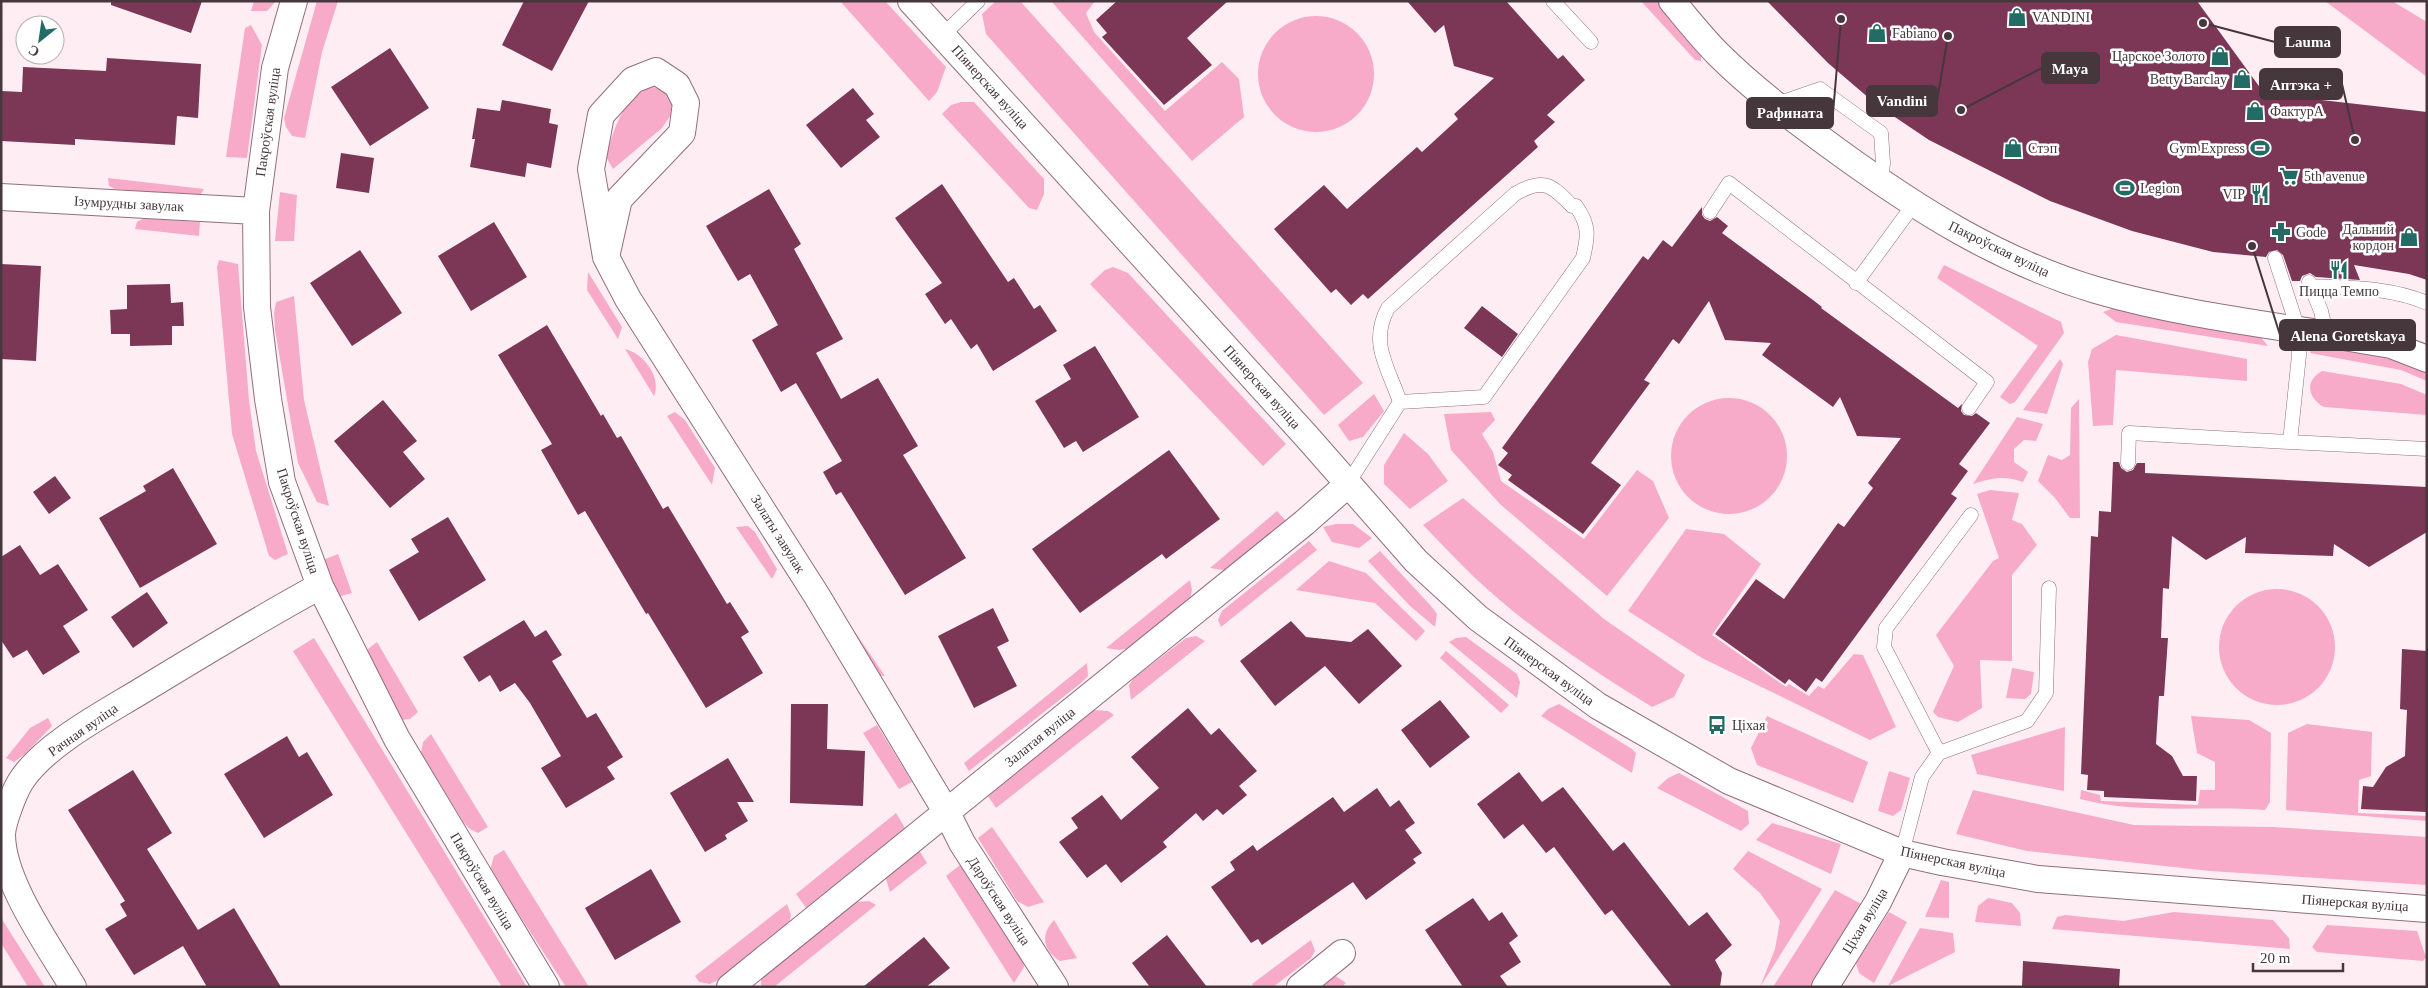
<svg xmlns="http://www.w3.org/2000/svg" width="2428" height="988" viewBox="0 0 2428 988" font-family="'Times New Roman',serif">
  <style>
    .green { fill: #f8abc9 }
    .building { fill: #7c3756 }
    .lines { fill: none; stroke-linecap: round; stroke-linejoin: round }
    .service-casing { stroke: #906f7c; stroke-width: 15 }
    .minor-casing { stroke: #906f7c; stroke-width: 28 }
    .service { stroke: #fff; stroke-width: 14 }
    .minor { stroke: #fff; stroke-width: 26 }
    .labels { text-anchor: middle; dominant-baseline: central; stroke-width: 5; stroke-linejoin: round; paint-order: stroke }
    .poi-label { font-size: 14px; fill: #45373c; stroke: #fff; text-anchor: start }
    .street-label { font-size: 14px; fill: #45373c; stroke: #fff }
    .leader { fill: none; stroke: #45373c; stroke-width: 2 }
    .callout-dot { fill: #45373c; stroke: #fff; stroke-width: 2 }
    .callout { fill: #45373c; stroke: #45373c; stroke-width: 2 }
    .callout-label { font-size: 15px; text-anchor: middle; font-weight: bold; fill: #fff }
  </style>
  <rect width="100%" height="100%" fill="#feeef4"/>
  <path class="green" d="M254,1h22l-9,10h-16z
    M317,1h21l-16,51 -17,86 -13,-2 -6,-9 -2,-9z
    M840,1h45l61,66 -9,25 -8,9z
    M996,1h24l343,382 -39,32 -338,-381 -4,-20z
    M1051,1h44l-9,12 8,19 71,79 57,-49 17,17 5,38 -52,44z
    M1641,1h18l42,48v12l-6,-1z
    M2325,1h67l35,21v55z
    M1258 74a58 58 0 1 1 116 0a58 58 0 1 1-116 0Z
    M251,25l11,20 -15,113 -21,-1 19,-129z
    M653,87l14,5 6,7 -2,16 -9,13 -49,41 -7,-12c8,-28 17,-62 47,-70z
    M961,102h13l70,77v15l-7,16 -8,-2 -87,-94 9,-9z
    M108,178l96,11 -5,8 -84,-8 -6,-3z
    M280,192l17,3 -3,46h-19z
    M144,218l56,4 -1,14 -64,-7 2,-7z
    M219,260l19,4 11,136 7,51 32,103 -13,6 -6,-4 -37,-122 -15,-167z
    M1944,265l117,57 3,11 -49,69 -5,2 -10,-7 38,-51 -101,-68z
    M1113,267l15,6 158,171 -23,22 -173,-182 15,-14z
    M588,272l34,55 -4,12 -31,-49z
    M294,296l10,104 25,106 -12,-4 -19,-39 -23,-133 -1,-17 2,-11z
    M2114,308l144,26 10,12 -152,-24 -13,-10z
    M2116,335l131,24v22l-131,-11 -3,55 -20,1 -5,-64 4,-13z
    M2314,342l56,8 57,19v12l-26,-11 -91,-17z
    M625,349c18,4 37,28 29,47z
    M2060,359l3,5 -16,50 -24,-4z
    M2322,371l79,13 26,11v20l-103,-8c-16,-9 -20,-26 -2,-36z
    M1374,394l10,17 -21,26 -14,4 -11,-16z
    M1671 456a58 58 0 1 1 116 0a58 58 0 1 1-116 0Z
    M2079,399l1,119h-10l-15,-20 -17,-17 10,-26 14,5 8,-5 1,-47z
    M675,412l10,8 30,48 -3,17 -45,-69z
    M1491,412l4,8 -13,14 11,18 8,29 83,58 53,-69 16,11 16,37 -62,78 -107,-92 -49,-54 -7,-36z
    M2017,417l26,7 -7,17 -12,-1 -10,9v13l14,10 -5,10c-18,-7 -32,-4 -50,2z
    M1404,433l24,21 20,27 -38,28 -26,-25v-19z
    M1990,490l29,3 -7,27 10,4 15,21 -25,30v86l-32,-1 2,48 -24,14 -20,-5 -5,-5 21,-46 -18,-31 57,-74 6,-3 -22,-64z
    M1463,498l141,121 81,56 -11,22 -22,10c-62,-38 -125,-80 -178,-130 -18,-17 -34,-35 -51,-52z
    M1277,511l9,10 -58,50 -18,-3z
    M1336,524h17l19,14 -13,10 -27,-6 -9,-15z
    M748,526l7,6 22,37 -5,10 -36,-52z
    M1686,529l38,5 37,30 -49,71 74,52 3,-3 20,12 9,-10 6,3 30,-35 9,1 33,72 -26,13 -168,-82 -74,-47z
    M1309,541l8,9 -96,77 -3,-7 4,-9z
    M1380,551l51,55 6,8 -2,13 -25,-21 -42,-45z
    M338,554l14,39 -18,5 -11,-38z
    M1329,561l37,12 59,58 -9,10 -41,-38 -79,-13z
    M1190,580l2,10 -3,13 -58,45 -12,2 -13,-2z
    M2219 647a58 58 0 1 1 116 0a58 58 0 1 1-116 0Z
    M846,619l39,57 -10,-1z
    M1196,636l9,5 -74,59 -2,-15 5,-7 52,-40z
    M1466,637l51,37 3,8 -3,16 -68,-56 7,-4z
    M314,638l213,349h-25l-209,-336z
    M377,642l41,70 -8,7 -8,1 -36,-63 2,-8z
    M1446,651l63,54 -8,8 -61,-55z
    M1087,663l1,13 -7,7 -112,88 -5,-8z
    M2012,668l22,4 -3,22 -6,5 -19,-1z
    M1559,704l73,45 4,4 -4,20 -91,-57 7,-7z
    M1094,710l14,1 6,4 -118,93 -8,-12z
    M1767,716l101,46 -15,41 -96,-38 -6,-17z
    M2191,716l58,4 22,13 -1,69 -5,8c-60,-5 -126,5 -185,-11l1,-9 19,5 1,6 97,4 2,-15h15v-28l-18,-9z
    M48,718l4,8 -27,28 -11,8 -8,-4 24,-30z
    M2307,724l65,8 -1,44 -12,4 -1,33 69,3v5l-141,-11 2,-77z
    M877,725l35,57 -13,7 -36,-56z
    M2065,727l-1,64 -87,-17 -6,-19z
    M431,734l57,93 -10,6 -8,-4 -6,-6 -43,-70 2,-11z
    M1889,771l21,7 -9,32 -8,6 -15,-5z
    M1679,773l69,38 1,13 -8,7 -84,-43 11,-10z
    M1973,790l161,35 139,2 154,10v48l-217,-14 -183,-20 -71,-17z
    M896,813l9,15 -13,15 -85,66 -11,-15z
    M1772,823l69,21 -10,30 -75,-34z
    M992,827l52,75 -16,5 -11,-6 -39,-63z
    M504,850l85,137h-23l-76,-117 4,-14z
    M919,850l8,13 -37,29 -4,-13 5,-8z
    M1748,851l74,38 -62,98 15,-38 5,-28 -20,-28 -27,-24z
    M960,865l63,93 1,9 -10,16 -68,-107z
    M1941,880l8,2v36l-24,-1z
    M1835,890l30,16 -54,81h-38z
    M1988,898l24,5 8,10 1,13 -46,-4 3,-16z
    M869,901l7,4 -102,82h-13v-9l95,-76z
    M787,904l4,11 -2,9 -69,55 -10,5 -11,-2 -4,-6z
    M1889,912l18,10 -33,61 -15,-10 -3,-10z
    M2174,912l99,8 16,18 1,11 -238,-20 5,-12 8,-2 58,6z
    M1,913l2,8 42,66h-17l-27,-44z
    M1054,920l23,38 -17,3c-17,-11 -20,-26 -6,-41z
    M2327,925l90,6 9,26 -3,4 -106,-9 -5,-5z
    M1920,928l33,5 2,19 -67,34z
    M1311,940l4,11 -4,7 -38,29h-19l-2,-3z
    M1336,976l10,7 -4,4h-26l10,-8z"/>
  <path class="building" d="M111,1h91l-11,32 -80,-28z
    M524,1h65l-37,70 -50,-26z
    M1117,1h111l-41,37 25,27 -48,40 -62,-68 5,-4 -11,-13z
    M1407,1h99l52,58 5,-4 22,25 -38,35 8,7 -21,19 4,6 -170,152 -5,-5 -12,11 -15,-16 -5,4 -57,-64 50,-44 23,24 70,-62 5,5 36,-33 -4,-5 40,-36 -40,-12 -10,-41 -9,8z
    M1767,1h430l67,92 21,-14 10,18 132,15v168l-18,-6 -55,-9 6,15 -44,-3 -6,-4 -8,3 -2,5h-8l-9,-26 -6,-5 -8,2 -3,5 -53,-5 -81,-21 -82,-30 -121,-61 -52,-35 -49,-42z
    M390,48l39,60 -59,38 -39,-59z
    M107,58l94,6 -3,54 -21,-2 -2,29 -100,-6v6l-74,-4v-50l21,1 1,-25 83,4z
    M853,88l21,26 -8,6 14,17 -39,31 -35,-43z
    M502,100l49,9 -2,14 9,2 -7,43 -24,-5 -2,14 -55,-10 5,-28h-3l5,-31 23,3z
    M341,153l33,5 -5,35 -33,-5z
    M942,184l66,98 6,-4 20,31 6,-4 17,26 -64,40 -16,-27 -6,5 -20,-30 -6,5 -20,-30 17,-11 -47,-65z
    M769,189l32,55 -7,5 49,90 -27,14 25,46 37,-21 40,68 -15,9 63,103 -61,37 -64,-103 -5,3 -13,-23 19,-11 -46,-78 -15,9 -29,-52 26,-15 -28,-51 -12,7 -32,-55z
    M1702,207v8l3,4 5,2 7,-4 11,9 -6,7 91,67 9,7 -1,1 137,100 4,-4 -1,7 3,4 8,1 4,-3 14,10 -31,41 9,7 -17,23 6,4 -135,184 -6,-4 -10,14 -17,-13 -4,5 -70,-50 41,-55 28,20 54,-76 6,4 29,-39 -5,-5 33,-45 -44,-2 -17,-39 -7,10 -71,-52 9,-12 -46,-3 -16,-39 -30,43 -6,-5 -29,41 6,3 -59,80 30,22 -38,49 -75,-54 4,-5 -14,-10 10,-12 -6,-5 141,-192 5,4 15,-20 9,7z
    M494,222l33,55 -56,34 -33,-55z
    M360,250l42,63 -50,33 -42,-63z
    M1,264l40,2 -5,95 -35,-2z
    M170,284l1,19 12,-1 1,24h-12v19l-42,1v-12h-19l-1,-24 17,-1v-24z
    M1482,306l36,28 -16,23 -38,-29z
    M547,325l54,91 2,-2 14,24 4,-2 42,73 5,-3 59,98 3,-2 19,30 -8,5 22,36 -57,35 -58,-95 -2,1 -61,-103 -7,4 -37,-65 11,-6 -54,-89z
    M1095,346l44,71 -56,35 -7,-11 -12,7 -29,-47 36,-22 -8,-14z
    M383,400l34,41 -14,11 22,27 -35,29 -56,-67z
    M1169,450l51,69 -54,40 -4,-5 -82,59 -48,-64z
    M2113,462h6l2,6 6,4 6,-2 4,-7h8v10l282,14v45l-58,35 -35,-23 -1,12 -88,-3 1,-16 -40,23 -34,-24 -3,53 -6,-1 -2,50h7l-4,58h-5l-3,48 16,12 11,20h14l-1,25 -92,-4v-6l-17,-1 1,-15 -7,-1 10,-238 7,1 1,-26 12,1z
    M173,468l44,76 -77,44 -41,-70 47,-27 -3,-5z
    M55,476l16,22 -22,16 -16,-22z
    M448,517l38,63 -67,41 -30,-51 30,-18 -8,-13z
    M20,545l20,30 18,-11 30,46 -25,16 17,26 -37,23 -16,-25 -14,8 -12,-18v-83z
    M147,592l21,31 -35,25 -22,-31z
    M993,608l16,33 -12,6 20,39 -43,22 -36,-72z
    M524,620l11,17 11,-7 16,25 -10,6 35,57 9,-5 27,44 -16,10 8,12 -49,29 -25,-40 20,-12 -31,-53 -15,-20 -15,9 -10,-17 -11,7 -16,-25z
    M1291,621l15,16 45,5 17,-13 34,37 -43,38 -34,-38 -50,40 -35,-45z
    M2402,649l25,2v161l-66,-3 2,-23 10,1 13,-20 19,-11 2,-46 -7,-1z
    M1440,700l30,37 -40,31 -29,-38z
    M791,704h37l-1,45 38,2 -2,55 -73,-3z
    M1188,708l23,27 8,-7 38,43 -18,15 8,9 -24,20 -6,-6 -14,12 -7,-8 -33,29 4,5 -46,36 -15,-19 -19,14 -28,-36 19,-14 -7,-10 31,-23 19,25 38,-32 -28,-31z
    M287,736l12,21 8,-5 26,43 -69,43 -40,-64z
    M728,758l26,44h-17l11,19 -23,14 2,4 -22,13 -35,-59z
    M133,770l39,63 -25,16 51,81 36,-22 47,79h-74l-24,-41 -49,29 -29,-46 22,-13 -7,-12 5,-3 -57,-91z
    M1519,772l23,30 21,-15 50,64 11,-9 65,84 18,-14 25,33 -17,15 7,13 -2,14h-48l-60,-77 -7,5 -51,-68 -8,6 -23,-29 -19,15 -27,-35z
    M1377,788l13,19 9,-7 16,23 -10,7 17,23 -9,6 3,4 -50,37 -13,-18 -91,63 -4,-6 -7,4 -40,-56 24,-17 -5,-8 23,-17 4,6 76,-54 11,15z
    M651,869l30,53 -66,38 -30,-52z
    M1473,898l16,23 13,-9 16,24 -9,7 12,19 -21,14 8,11h-45l-38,-57z
    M1167,935l40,52h-57l-18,-24z
    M924,937l26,31 -24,19h-63z
    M2023,961l97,8 -1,18h-97z"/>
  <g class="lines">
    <g class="service-casing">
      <path id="service" d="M1553,1l38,41
        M943,35l35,-34
        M1774,105l46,-16 61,44 2,30 -2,19
        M1710,212l19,-29 258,199 -18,26
        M2309,282l12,29 5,22
        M1856,283l58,-79
        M2311,286c38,2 80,1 116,17
        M2290,442l137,7
        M2128,463l1,-30 161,9 9,-87 -1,-26 -23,-71
        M1347,485l53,-83c-12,-35 -31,-59 -12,-94l127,-114c28,-17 37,-9 57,12h4c14,20 12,30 7,52l-99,139 -84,5
        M1939,753l-55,-106 2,-19 85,-113
        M1902,853l20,-76 17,-24 88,-32 19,-28 3,-105"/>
    </g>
    <g class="minor-casing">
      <path id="minor" d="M294,1l-19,67 -19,143 1,96 11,92 14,83 38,104 77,153 149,248
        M911,1l397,437 108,123 62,57 120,88 131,75 173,72 40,9 96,17 389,30
        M1672,1c15,18 30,37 46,53 36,36 77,66 118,96 81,59 163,111 260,140 96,28 197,37 295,55l36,14
        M1,197l255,14
        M606,257l13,-58 63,-66 4,-30 -9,-18 -21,-14 -23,9 -32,35 -10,54 15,88 22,42 189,297 130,217 15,30 93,144
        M73,987c-24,-41 -71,-105 -71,-153 1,-13 12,-42 19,-53 23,-36 84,-68 120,-90 59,-36 118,-72 179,-105
        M730,987l574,-464 43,-38
        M1300,987l42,-34
        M1825,987l53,-85 24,-49"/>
    </g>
    <use href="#service" class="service"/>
    <use href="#minor" class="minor"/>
  </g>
  <defs>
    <g id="shop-bare" transform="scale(1.5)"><path d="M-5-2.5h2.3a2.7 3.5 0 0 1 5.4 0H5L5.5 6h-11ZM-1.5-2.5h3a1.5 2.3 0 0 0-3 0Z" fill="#226c65" stroke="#fff" stroke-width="2.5" paint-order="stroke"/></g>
    <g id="stadium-bare" transform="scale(1.5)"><path d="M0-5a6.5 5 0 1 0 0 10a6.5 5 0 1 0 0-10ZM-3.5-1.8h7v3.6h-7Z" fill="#226c65" stroke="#fff" stroke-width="2.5" paint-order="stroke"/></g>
    <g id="supermarket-bare" transform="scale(1.5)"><path d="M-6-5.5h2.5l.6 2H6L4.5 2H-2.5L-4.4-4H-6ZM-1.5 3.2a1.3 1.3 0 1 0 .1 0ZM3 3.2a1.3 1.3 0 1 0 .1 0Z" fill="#226c65" stroke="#fff" stroke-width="2.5" paint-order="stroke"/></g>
    <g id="restaurant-bare" transform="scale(1.5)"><path d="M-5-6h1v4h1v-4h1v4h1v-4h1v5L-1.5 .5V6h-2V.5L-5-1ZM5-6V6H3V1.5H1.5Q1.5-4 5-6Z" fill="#226c65" stroke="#fff" stroke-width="2.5" paint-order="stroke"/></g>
    <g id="pharmacy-bare" transform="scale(1.5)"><path d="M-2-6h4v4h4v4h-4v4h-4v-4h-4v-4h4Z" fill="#226c65" stroke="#fff" stroke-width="2.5" paint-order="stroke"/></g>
    <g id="bus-bare" transform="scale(1.5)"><path d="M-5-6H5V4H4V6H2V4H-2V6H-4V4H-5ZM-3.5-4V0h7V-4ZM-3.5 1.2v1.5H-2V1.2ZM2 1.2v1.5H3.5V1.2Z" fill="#226c65" stroke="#fff" stroke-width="2.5" paint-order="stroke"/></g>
  </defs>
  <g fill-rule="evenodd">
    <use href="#shop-bare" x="2017" y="17"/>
    <use href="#shop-bare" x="1877" y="33"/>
    <use href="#shop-bare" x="2220" y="56"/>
    <use href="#shop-bare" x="2242" y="79"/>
    <use href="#shop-bare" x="2255" y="111"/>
    <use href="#shop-bare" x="2013" y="148"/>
    <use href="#stadium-bare" x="2260" y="148"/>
    <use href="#supermarket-bare" x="2289" y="176"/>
    <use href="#stadium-bare" x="2125" y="188"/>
    <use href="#restaurant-bare" x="2260" y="194"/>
    <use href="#pharmacy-bare" x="2281" y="232"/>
    <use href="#shop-bare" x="2409" y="237"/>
    <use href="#restaurant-bare" x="2339" y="270"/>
    <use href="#bus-bare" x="1717" y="725"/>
  </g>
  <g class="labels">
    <g class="poi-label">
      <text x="2032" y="17">VANDINI</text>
      <text x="1892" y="33">Fabiano</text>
      <text x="2205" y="56" text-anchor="end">Царское Золото</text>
      <text x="2227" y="79" text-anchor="end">Betty Barclay</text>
      <text x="2270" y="111">ФактурА</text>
      <text x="2028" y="148">Стэп</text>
      <text x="2245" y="148" text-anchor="end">Gym Express</text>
      <text x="2304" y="176">5th avenue</text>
      <text x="2140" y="188">Legion</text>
      <text x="2245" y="194" text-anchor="end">VIP</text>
      <text x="2394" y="229" text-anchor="end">Дальний<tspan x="2394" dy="16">кордон</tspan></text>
      <text x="2296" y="232">Gode</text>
      <text x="2339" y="291" text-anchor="middle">Пицца Темпо</text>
      <text x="1732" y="725">Ціхая</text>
    </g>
    <g class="street-label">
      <text transform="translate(990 87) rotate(48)">Піянерская вуліца</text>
      <text transform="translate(268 122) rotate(-82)">Пакроўская вуліца</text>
      <text transform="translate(129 204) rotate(3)">Ізумрудны завулак</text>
      <text transform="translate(1999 249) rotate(26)">Пакроўская вуліца</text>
      <text transform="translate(1262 387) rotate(48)">Піянерская вуліца</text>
      <text transform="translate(298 521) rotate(72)">Пакроўская вуліца</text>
      <text transform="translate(778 534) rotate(58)">Залаты завулак</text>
      <text transform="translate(1549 671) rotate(36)">Піянерская вуліца</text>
      <text transform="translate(83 730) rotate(-35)">Рачная вуліца</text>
      <text transform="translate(1040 737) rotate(-39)">Залатая вуліца</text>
      <text transform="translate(1953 862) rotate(12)">Піянерская вуліца</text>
      <text transform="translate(482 881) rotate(59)">Пакроўская вуліца</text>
      <text transform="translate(999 901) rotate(57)">Дароўская вуліца</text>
      <text transform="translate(2355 903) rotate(4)">Піянерская вуліца</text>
      <text transform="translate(1865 921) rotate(-59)">Ціхая вуліца</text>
    </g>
  </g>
  <path class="leader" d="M2203 23L2275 42M1961 110L2042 68M2355 140L2342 84M1948 36L1937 101M1841 19L1833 113M2252 246L2280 335"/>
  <g class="callout-dot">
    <circle cx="2203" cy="23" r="5"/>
    <circle cx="1961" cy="110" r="5"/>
    <circle cx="2355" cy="140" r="5"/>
    <circle cx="1948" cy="36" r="5"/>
    <circle cx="1841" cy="19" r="5"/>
    <circle cx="2252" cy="246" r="5"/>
  </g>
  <g class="callout">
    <rect x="2275" y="27" width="65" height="30" rx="5"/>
    <rect x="2042" y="53" width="57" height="30" rx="5"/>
    <rect x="2260" y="69" width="82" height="30" rx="5"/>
    <rect x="1867" y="86" width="70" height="30" rx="5"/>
    <rect x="1747" y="98" width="86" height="30" rx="5"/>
    <rect x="2280" y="320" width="135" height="30" rx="5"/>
  </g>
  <g class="callout-label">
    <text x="2308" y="47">Lauma</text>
    <text x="2070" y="74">Maya</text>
    <text x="2301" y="90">Аптэка +</text>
    <text x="1902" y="106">Vandini</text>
    <text x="1790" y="118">Рафината</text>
    <text x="2348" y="341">Alena Goretskaya</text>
  </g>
  <rect width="2428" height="988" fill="none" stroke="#45373c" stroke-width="5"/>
  <g transform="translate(40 40) rotate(210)"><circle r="24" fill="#ffffff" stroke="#b5afb1"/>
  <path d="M0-4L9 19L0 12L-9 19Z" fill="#226c65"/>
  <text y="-8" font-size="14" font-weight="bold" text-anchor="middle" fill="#45373c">С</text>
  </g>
  <path d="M2253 963v8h90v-8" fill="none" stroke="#45373c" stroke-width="2.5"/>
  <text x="2260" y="963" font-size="15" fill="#45373c" stroke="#ffffff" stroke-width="4" paint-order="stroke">20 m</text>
</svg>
